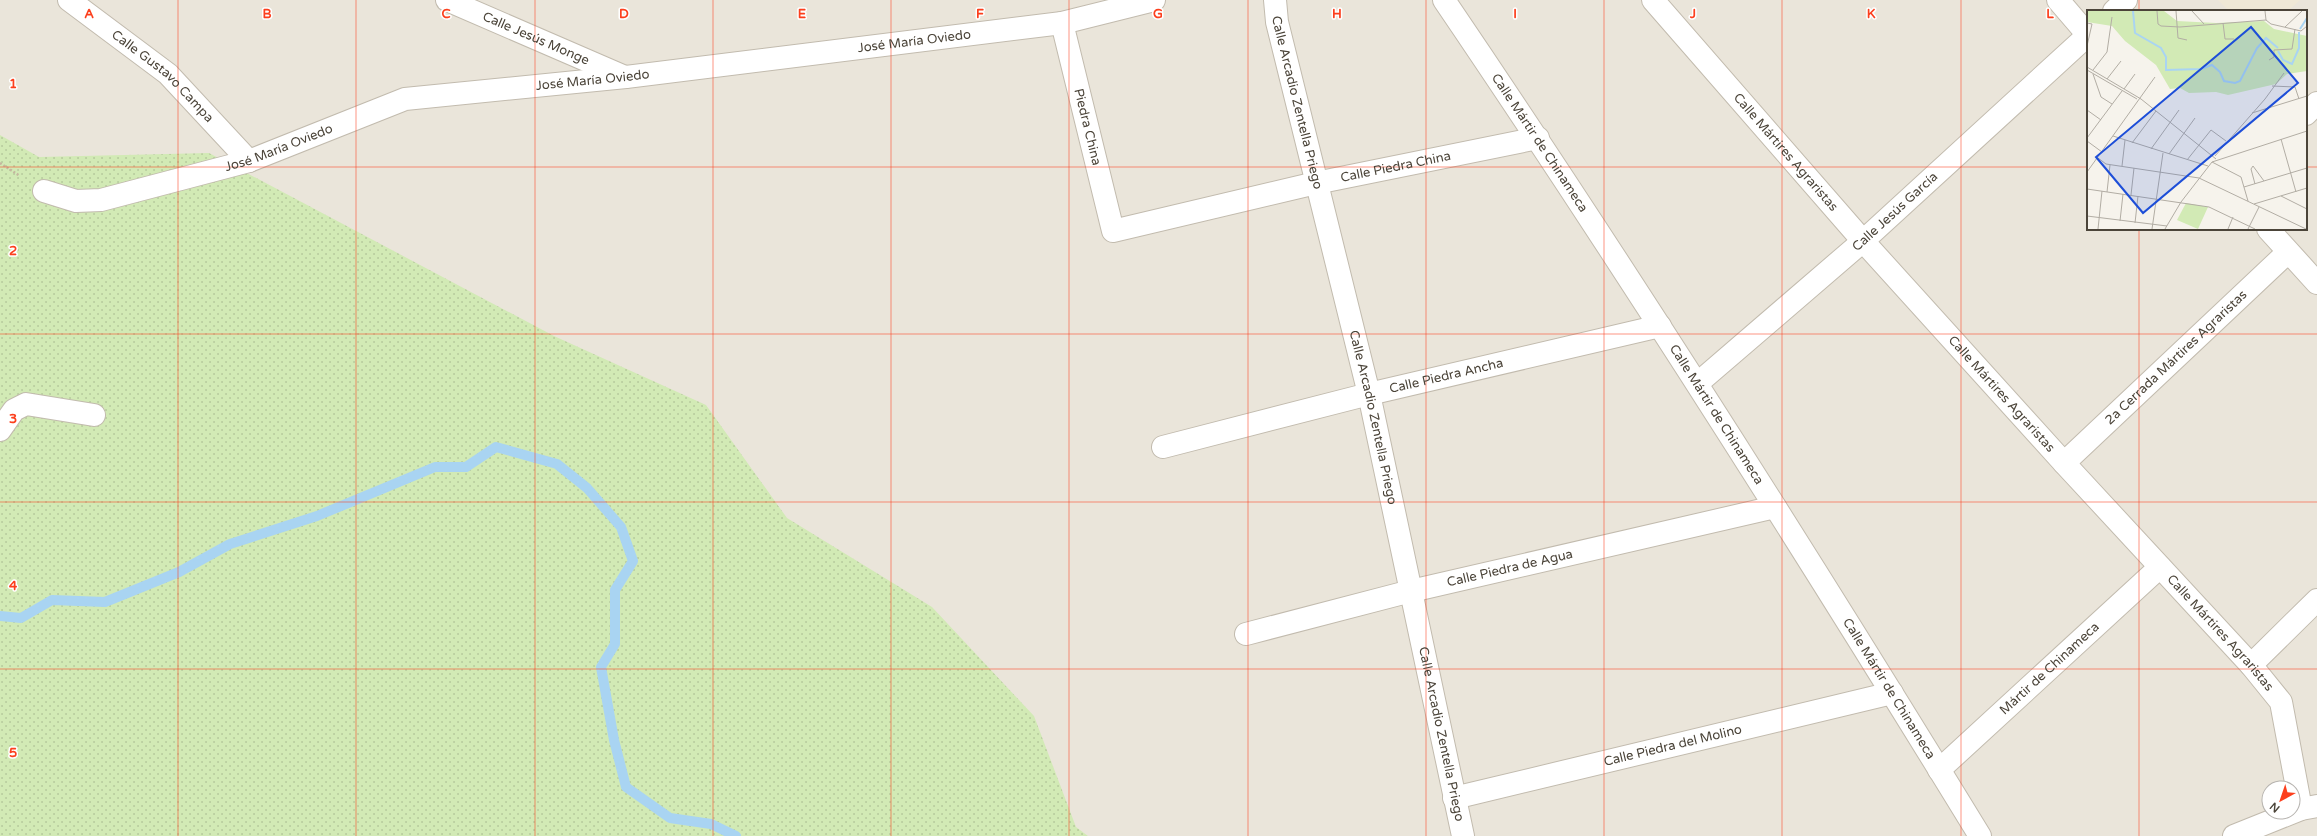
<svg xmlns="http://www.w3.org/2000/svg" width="2317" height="836" viewBox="0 0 2317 836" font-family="'Varela Round',sans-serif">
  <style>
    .residential { fill: #eae5da; fill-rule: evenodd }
    .education { fill: #efe8d6 }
    .grass { fill: url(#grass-dots) }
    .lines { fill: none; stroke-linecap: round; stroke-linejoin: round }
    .stream { stroke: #a9d4f2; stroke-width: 10 }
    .minor-casing { stroke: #c2bbae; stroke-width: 24 }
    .tertiary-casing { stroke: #c2bbae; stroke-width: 24 }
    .path { stroke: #c4b79f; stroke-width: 2.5; stroke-dasharray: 2 2; stroke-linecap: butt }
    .minor { stroke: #fff; stroke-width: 22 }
    .tertiary { stroke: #fff; stroke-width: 22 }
    .grid { fill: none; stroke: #fc3f1d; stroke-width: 1; stroke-opacity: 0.55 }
    .labels { text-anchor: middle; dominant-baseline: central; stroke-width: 3; stroke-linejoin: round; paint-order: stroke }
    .street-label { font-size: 13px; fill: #4b4439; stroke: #fff }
    .inset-river { fill: none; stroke: #a9d4f2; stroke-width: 2 }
    .inset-road { fill: none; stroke: #b2ada4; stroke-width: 1 }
    .view { fill: #1d4ed8; fill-opacity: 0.15; stroke: #1d4ed8; stroke-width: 2 }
    .inset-edge { fill: none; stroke: #4b4439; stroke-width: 2 }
    .grid-label { font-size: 13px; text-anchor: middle; font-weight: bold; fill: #fc3f1d; stroke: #fff; stroke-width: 3; stroke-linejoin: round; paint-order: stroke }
  </style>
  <defs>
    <pattern id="grass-dots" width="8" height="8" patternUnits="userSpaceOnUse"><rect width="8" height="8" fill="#d2eab5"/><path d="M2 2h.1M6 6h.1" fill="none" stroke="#b6ca9c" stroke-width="1.8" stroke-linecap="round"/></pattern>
  </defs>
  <rect width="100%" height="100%" fill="#f6f3ec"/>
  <path class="residential" d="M0,0h2317v836h-2317zM2088,11h218v218h-218zM2269,788h24v24h-24z"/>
  <path class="education" d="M2218,0h82l-12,11h-59z"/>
  <path class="grass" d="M0,135l39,22 170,-4 345,183 152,69 81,113 145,89 102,109 42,111 12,9h-1088z"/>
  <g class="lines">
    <path class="stream" d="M0,616l21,2 31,-18 53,2 74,-30 51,-28 87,-28 118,-49h31l30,-20 61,17 30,24 34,39 12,34 -18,29v54l-14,23 13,73 12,47 44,31 41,6 25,12"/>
    <g class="minor-casing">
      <g id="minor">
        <path id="s1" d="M69,0l99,74 81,87"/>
        <path id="s2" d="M447,0l178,77"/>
        <path id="s3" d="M1444,0c186,274 363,554 536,836"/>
        <path id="s4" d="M1653,0l210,241 201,222 187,202 30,37 20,107"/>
        <path d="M2114,11l12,-11"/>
        <path id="s5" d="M1062,23l51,208 203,-48 222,-45"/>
        <path d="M2306,114l11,-11"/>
        <path id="s6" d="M44,191l32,10 25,-1 148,-39 156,-62 221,-22 436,-54 92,-23"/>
        <path id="s7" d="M1698,383l165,-142 225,-206"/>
        <path d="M0,430l14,-20 12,-6 68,11"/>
        <path id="s8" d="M1163,447l206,-53 291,-68"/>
        <path id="s9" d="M2064,463l224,-211"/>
        <path id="s10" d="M1246,634l165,-43 364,-84"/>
        <path d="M2251,665l66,-65"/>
        <path id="s11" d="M1939,770l221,-203"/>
        <path id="s12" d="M1454,798l438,-105"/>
      </g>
    </g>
    <g class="tertiary-casing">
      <g id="tertiary">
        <path id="s13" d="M1275,0l2,22 92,372 94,442"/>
        <path d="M2058,0l30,35"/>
        <path d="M2268,229l49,54"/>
        <path d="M2234,836l67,-27 16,-3"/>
      </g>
    </g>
    <path class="path" d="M0,163l20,13"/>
    <use href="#minor" class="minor"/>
    <use href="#tertiary" class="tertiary"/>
  </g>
  <path class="grid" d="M178,0v836M356,0v836M535,0v836M713,0v836M891,0v836M1069,0v836M1248,0v836M1426,0v836M1604,0v836M1782,0v836M1961,0v836M2139,0v11M0,167h2088M2306,167h11M2139,229v607M0,334h2317M0,502h2317M0,669h2317"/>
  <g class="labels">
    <g class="street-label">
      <text stroke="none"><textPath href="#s2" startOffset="97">Calle Jesús Monge</textPath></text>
      <text stroke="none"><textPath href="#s6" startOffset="892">José María Oviedo</textPath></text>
      <text stroke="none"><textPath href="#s1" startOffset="121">Calle Gustavo Campa</textPath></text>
      <text stroke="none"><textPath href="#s6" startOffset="568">José María Oviedo</textPath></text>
      <text stroke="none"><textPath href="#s13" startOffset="105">Calle Arcadio Zentella Priego</textPath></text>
      <text stroke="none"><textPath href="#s5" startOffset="107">Piedra China</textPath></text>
      <text stroke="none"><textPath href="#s3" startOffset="172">Calle Mártir de Chinameca</textPath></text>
      <text stroke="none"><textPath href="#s6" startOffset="244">José María Oviedo</textPath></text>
      <text stroke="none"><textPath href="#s4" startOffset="202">Calle Mártires Agraristas</textPath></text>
      <text stroke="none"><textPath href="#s5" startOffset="504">Calle Piedra China</textPath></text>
      <text stroke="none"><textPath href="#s7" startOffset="261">Calle Jesús García</textPath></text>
      <text stroke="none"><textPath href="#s9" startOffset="154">2a Cerrada Mártires Agraristas</textPath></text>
      <text stroke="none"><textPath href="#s8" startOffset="292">Calle Piedra Ancha</textPath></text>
      <text stroke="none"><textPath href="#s4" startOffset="526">Calle Mártires Agraristas</textPath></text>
      <text stroke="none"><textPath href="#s3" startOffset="496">Calle Mártir de Chinameca</textPath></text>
      <text stroke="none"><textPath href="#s13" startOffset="429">Calle Arcadio Zentella Priego</textPath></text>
      <text stroke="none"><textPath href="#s10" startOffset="272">Calle Piedra de Agua</textPath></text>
      <text stroke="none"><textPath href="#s4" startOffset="850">Calle Mártires Agraristas</textPath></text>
      <text stroke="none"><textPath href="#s11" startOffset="150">Mártir de Chinameca</textPath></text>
      <text stroke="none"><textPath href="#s3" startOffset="820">Calle Mártir de Chinameca</textPath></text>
      <text stroke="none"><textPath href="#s13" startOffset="753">Calle Arcadio Zentella Priego</textPath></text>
      <text stroke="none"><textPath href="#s12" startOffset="225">Calle Piedra del Molino</textPath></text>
    </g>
  </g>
  <g transform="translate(2087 10)">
    <rect width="220" height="220" fill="#f6f3ec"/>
    <path d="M0,1h77l13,10 39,2 48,-2 10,8 33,7v35l-20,3 -11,10 -48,11 -12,-3 -27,1 -9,-5 -10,1 -14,-24 -31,-24 -13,-15 -25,-4z" fill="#d2eab5"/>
    <path d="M99,193l22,4 -10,22 -21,-9z" fill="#d2eab5"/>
    <path class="inset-river" d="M46,1l2,22 26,15 5,9v13l35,-1 11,-4 8,7 4,9 11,2 5,-2 17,-33 9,-10 12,10M213,19l7,-11M191,41l5,9 9,4 7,-16v-16"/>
    <path class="inset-road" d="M70,1l1,13 3,2 19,1 86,-7M89,1l2,27 9,2M105,1l12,13M178,1l1,9 5,4 30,7 6,-5M0,13l5,1 -5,22M136,13l2,16h9M198,17l17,-16M182,50l5,-3v-7l18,-1 3,-20M0,57l54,32 75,60M0,60l50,29M6,60l14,-18 5,-35M6,64l8,23 11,7M20,69l14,-18M185,76l23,1 4,12M37,79l11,-15M0,100l14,10M165,103l55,-17M26,126l95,30M0,128l35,-47M194,129l15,53M0,131l15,11M45,133l24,-32M64,139l28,-39M82,144l26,-36M128,146l50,-57 19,-26M11,148l8,6 93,14 107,51M100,150l24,-30 15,11M125,152l29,15 7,24M35,156l3,-26M166,156l-2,3 4,15M166,156l11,15M0,162l68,-95M157,177l63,-19M0,179l122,18 46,22M20,182l3,-27M44,185l3,-27M194,186l26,13M167,194l53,-16M0,206l80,10M33,211l3,-27M48,213l3,-27M11,219l4,-38M65,219l11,-76M78,219l16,-27 31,-40 95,-31M141,219l5,-12M161,219l11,-22"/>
    <path class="view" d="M164,17l47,56 -155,130 -47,-56z"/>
    <rect width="220" height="220" class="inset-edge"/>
  </g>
  <g class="grid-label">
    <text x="89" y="18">A</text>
    <text x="267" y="18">B</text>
    <text x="446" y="18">C</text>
    <text x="624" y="18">D</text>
    <text x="802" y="18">E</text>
    <text x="980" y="18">F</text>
    <text x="1158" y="18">G</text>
    <text x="1337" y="18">H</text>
    <text x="1515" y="18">I</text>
    <text x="1693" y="18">J</text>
    <text x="1871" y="18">K</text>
    <text x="2050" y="18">L</text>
    <text x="13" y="88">1</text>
    <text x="13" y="255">2</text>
    <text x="13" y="423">3</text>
    <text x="13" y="590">4</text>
    <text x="13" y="757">5</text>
  </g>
  <g transform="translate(2281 800) rotate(220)"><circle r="19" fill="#ffffff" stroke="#b7b4b0"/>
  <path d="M0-3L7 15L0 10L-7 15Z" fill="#fc3f1d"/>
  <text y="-6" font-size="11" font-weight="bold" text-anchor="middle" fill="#4b4439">N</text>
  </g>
</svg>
